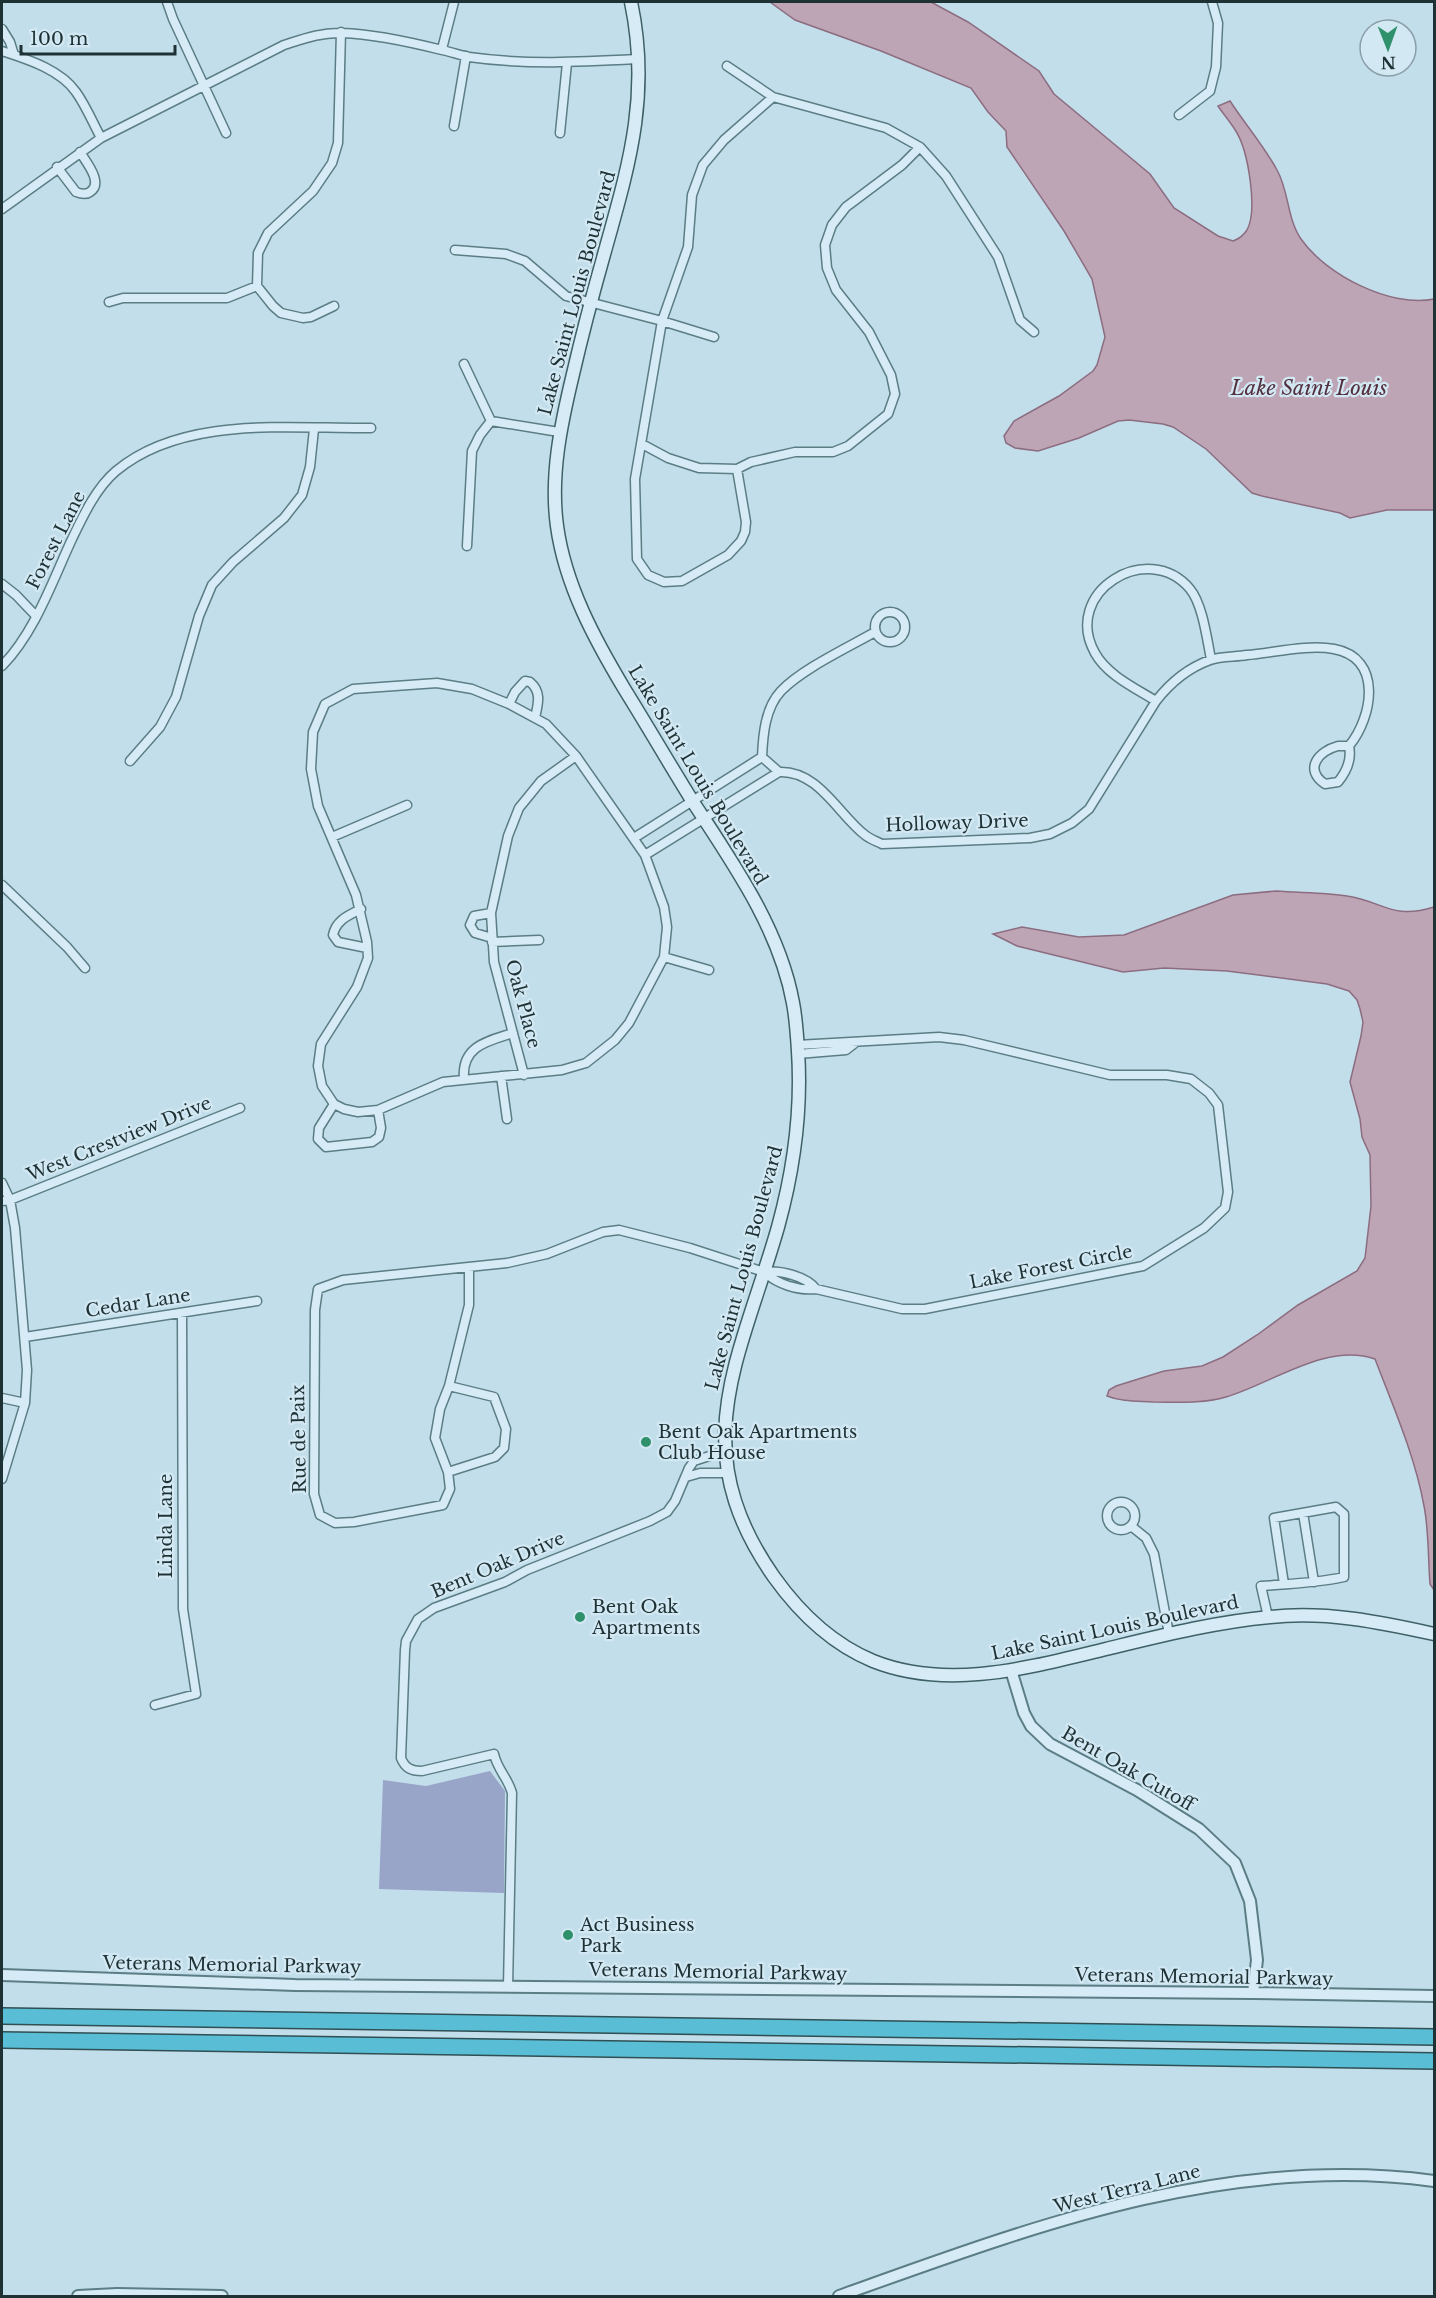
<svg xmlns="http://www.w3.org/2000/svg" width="1436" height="2298" viewBox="0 0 1436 2298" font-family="'Libre Baskerville',serif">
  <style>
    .green { fill: #98a4c8 }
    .water { fill: #bea5b6; stroke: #8c6d80; stroke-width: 1.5 }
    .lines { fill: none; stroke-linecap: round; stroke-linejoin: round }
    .minor-casing { stroke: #5b7d84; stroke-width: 11 }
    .tertiary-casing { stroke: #5b7d84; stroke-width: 14 }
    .secondary-casing { stroke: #3e6166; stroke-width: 15 }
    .motorway-casing { stroke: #2f4f52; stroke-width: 18 }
    .minor { stroke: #d6ebf6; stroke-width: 8 }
    .tertiary { stroke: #d6ebf6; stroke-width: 10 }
    .secondary { stroke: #d6ebf6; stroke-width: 12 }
    .motorway { stroke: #59bdd6; stroke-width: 15 }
    .poi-dot { fill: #2f906c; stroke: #d2e8f3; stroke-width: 2 }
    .labels { text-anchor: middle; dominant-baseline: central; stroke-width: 4.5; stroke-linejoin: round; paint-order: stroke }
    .street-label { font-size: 18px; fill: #1e3235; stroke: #d2e8f3 }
    .poi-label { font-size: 18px; fill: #1e3235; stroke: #d2e8f3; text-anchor: start }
    .water-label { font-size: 20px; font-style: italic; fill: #542f3e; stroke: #d2e8f3 }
  </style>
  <rect width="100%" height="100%" fill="#c3deeb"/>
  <path class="green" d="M490,1771l15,20 -1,102 -125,-4 4,-109 43,6z"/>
  <path class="water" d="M770,2h161l37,20 71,49 15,23 96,80 24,34 44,28 15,5c6,-2 10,-5 14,-11 11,-20 1,-78 -10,-97 -5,-9 -13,-18 -19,-27l12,-5c15,23 34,45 47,69 12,21 10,49 24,69 25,36 90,69 133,60v211h-47l-37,8 -10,-5 -78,-17 -10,-3 -46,-44 -33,-22 -10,-3 -34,-4 -11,1 -39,17 -41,13 -23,-3 -9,-5 -2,-7 10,-15 45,-25 34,-25 4,-6 8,-28 -13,-58 -28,-48 -57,-84 -1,-16 -18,-19 -17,-24 -90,-37 -86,-31z
    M1276,891c24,2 48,1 71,5 38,6 45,24 87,11v683l-4,-6c-2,-25 -1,-53 -6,-78 -9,-50 -31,-100 -49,-147 -49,-17 -104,25 -149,38 -24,7 -49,5 -73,5 -16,-1 -31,0 -46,-6l2,-6 7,-4 48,-15 38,-5 21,-9 34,-22 41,-30 59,-34 8,-13 6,-52 -1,-51 -8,-18 -2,-18 -10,-37 11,-46 2,-14 -3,-13 -3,-9 -8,-9 -22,-7 -100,-13 -63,-3 -41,4 -106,-26 -24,-12 29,-7 57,10 45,-2 109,-40z"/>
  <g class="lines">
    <g class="minor-casing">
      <path id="minor" d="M167,2l6,17 53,114
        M2,29l8,13 4,13
        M442,49l12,-47
        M2,51c24,8 58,18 74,41 10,14 17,31 25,46
        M727,66l46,31 113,31 34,19 26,29 52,81 22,63 14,12
        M1179,115l31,-24 6,-24 2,-44 -6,-21
        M454,126l12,-70
        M560,133l7,-70
        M57,167l19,25c5,2 10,3 14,0 14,-9 -4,-30 -10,-40
        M2,209l99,-71 183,-93c19,-6 38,-13 58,-12 33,1 68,9 100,17 9,2 18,5 27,7 56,8 112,5 169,2
        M455,250l51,4 19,7 41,35 96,25 52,16
        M109,302l14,-4h104l30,-12
        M334,306l-23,11 -8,1 -22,-5 -8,-7 -16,-20 1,-33 10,-20 45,-42 19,-28 6,-20 3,-111
        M464,364l27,57
        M491,421l68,11
        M642,444l26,14 31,10 38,1 9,53 -1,10 -4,9 -13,14 -46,26 -18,1 -16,-7 -11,-16 -2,-80 27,-158 26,-74 4,-52 11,-30 21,-25 49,-43
        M737,469l14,-7 44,-10h38l15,-6 40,-32 7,-20 -4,-19 -22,-43 -33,-42 -9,-22 -2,-23 7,-20 14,-18 56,-42 18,-18
        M467,546l5,-95 8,-16 11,-14
        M2,584l14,11 20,21
        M875 627a15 15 0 1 1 30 0a15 15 0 1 1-30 0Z
        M2,666c33,-34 50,-84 70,-127 11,-23 24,-51 44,-68 67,-56 173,-42 255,-43
        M1156,701c-21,-13 -49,-26 -61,-48 -34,-61 53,-114 95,-64 13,16 17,51 21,70
        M509,704l6,-12 10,-11 5,1c12,10 8,22 5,36
        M1338,746h11c3,14 -2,25 -11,36l-13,2c-22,-15 -6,-33 13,-38z
        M130,761l30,-34 16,-30 23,-81 13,-31 21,-23 51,-44 18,-23 8,-28 4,-38
        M779,772l-17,-15c1,-22 3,-49 19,-66 21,-22 66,-43 94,-59
        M332,837l75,-32
        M634,838l128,-81
        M645,855l134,-83c39,-2 59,42 86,63 5,4 11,6 17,9l148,-6 20,-4 22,-11 17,-14 67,-108c14,-18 32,-33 54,-41 11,-4 25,-3 37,-5 25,-2 62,-11 87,-6 49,9 39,68 15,97
        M2,885l65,62 18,21
        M361,909c-12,6 -25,11 -28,26l5,7 29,6
        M491,913l-17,3 -4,9 5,8 17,5
        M492,942l47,-2
        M664,957l45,13
        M798,1054l48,-4 9,-7
        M524,1075l-30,-113 -3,-49 17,-77 11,-28 22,-27 35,-25
        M501,1076l6,43
        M464,1079c-3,-33 24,-38 49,-46
        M334,1104l10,5 14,3 20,-2 65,-28 119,-12 24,-7 29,-23 14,-17 35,-66 3,-30 -3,-20 -19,-52 -69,-99 -30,-32 -37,-20 -37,-15 -35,-6 -84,6 -28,15 -12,28 -2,37 7,37 38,89 11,47 1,16 -11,29 -36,57 -3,22 4,20 12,18 -15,24 -1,11 8,8 46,-5 7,-5 2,-9 -3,-18
        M2,1183l8,17 5,28 12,142 -2,33 -23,76
        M2,1201l8,-1 230,-92
        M469,1269v36l-20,81 -9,23 -5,29 13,34 2,17 -7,16 -89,17 -19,1 -15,-8 -6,-21 1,-184 3,-21 25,-9 164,-17 40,-9 56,-22 16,-2 71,18 74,24c16,-2 42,4 52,17
        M764,1272c13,12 34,19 52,17l86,20h23l218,-43 61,-38 21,-20 3,-16 -10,-87 -9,-12 -18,-14 -24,-4h-57l-146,-35 -25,-3 -142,8
        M25,1337l232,-36
        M2,1398l23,5
        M448,1472l47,-15 9,-9 2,-19 -12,-32 -45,-11
        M686,1477l14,-4h27
        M1107 1516a14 14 0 1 1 28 0a14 14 0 1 1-28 0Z
        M1303,1513l11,69
        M1131,1526l15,12 8,16 15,80
        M1268,1617l-7,-31c28,-2 56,-3 83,-9v-63l-8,-7 -62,11 10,66
        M155,1705l41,-11 -13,-85 -1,-296
        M508,1987l4,-194c-4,-15 -15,-24 -18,-39l-72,17c-11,0 -17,-3 -21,-13l4,-108 1,-9 12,-22 16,-11 71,-26 22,-12 123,-49 17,-9 8,-11 14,-33 5,-7 31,-10"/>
    </g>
    <g class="tertiary-casing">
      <path id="tertiary" d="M1011,1670l13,43 7,13 19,18 87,46 62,39 36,34 15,38 7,59 -4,33
        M2,1975l293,10 958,8 181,3
        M78,2296l39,-2 105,2
        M839,2296c193,-69 387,-143 595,-115"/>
    </g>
    <g class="secondary-casing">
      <path id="secondary" d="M631,2c20,95 -3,166 -28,256 -11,39 -21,77 -30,116 -12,50 -23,101 -16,152 8,59 38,114 68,164 23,37 45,75 68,112 40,61 87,128 100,201 3,15 4,32 5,48 4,60 -4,118 -20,176 -38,133 -95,220 -4,350 25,35 58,67 99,84 75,30 158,6 233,-12 54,-13 109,-27 164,-32 56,-6 110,5 164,17"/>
    </g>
    <g class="motorway-casing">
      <path id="motorway" d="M2,2016l1432,21
        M2,2040l1432,21"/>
    </g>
    <use href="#minor" class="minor"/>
    <use href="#tertiary" class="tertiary"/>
    <use href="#secondary" class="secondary"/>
    <use href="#motorway" class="motorway"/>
  </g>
  <g class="poi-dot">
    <circle cx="646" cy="1442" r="6"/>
    <circle cx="580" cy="1617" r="6"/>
    <circle cx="568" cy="1935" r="6"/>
  </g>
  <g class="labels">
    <g class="street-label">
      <text transform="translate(577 293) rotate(-75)">Lake Saint Louis Boulevard</text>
      <text transform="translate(56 540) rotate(-63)">Forest Lane</text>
      <text transform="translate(698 775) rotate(59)">Lake Saint Louis Boulevard</text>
      <text transform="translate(957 823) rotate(-2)">Holloway Drive</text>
      <text transform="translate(523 1004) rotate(75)">Oak Place</text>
      <text transform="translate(119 1139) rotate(-22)">West Crestview Drive</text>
      <text transform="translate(1051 1267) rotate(-11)">Lake Forest Circle</text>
      <text transform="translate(744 1268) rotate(-75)">Lake Saint Louis Boulevard</text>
      <text transform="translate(138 1303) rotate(-9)">Cedar Lane</text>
      <text transform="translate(299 1439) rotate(-91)">Rue de Paix</text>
      <text transform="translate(166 1526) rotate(-90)">Linda Lane</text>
      <text transform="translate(498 1565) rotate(-23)">Bent Oak Drive</text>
      <text transform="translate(1115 1628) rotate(-12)">Lake Saint Louis Boulevard</text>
      <text transform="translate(1128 1769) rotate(30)">Bent Oak Cutoff</text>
      <text transform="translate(232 1965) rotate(1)">Veterans Memorial Parkway</text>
      <text transform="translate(718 1972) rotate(1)">Veterans Memorial Parkway</text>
      <text transform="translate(1204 1977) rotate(1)">Veterans Memorial Parkway</text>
      <text transform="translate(1127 2189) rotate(-14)">West Terra Lane</text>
    </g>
    <g class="poi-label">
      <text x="658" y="1432">Bent Oak Apartments<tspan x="658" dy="21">Club House</tspan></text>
      <text x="592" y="1607">Bent Oak<tspan x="592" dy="21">Apartments</tspan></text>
      <text x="580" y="1925">Act Business<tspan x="580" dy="21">Park</tspan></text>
    </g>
    <g class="water-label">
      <text x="1309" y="388">Lake Saint Louis</text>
    </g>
  </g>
  <rect width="1436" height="2298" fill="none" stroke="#1e3235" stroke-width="6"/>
  <g transform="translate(1388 48) rotate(179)"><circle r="28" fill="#d2e8f3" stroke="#8a9fa7" stroke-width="1.5"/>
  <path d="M0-4.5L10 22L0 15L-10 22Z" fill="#2f906c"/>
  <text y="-9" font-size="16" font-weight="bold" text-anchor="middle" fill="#1e3235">N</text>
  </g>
  <path d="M21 45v9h154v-9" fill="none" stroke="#1e3235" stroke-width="3"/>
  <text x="30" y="45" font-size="18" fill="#1e3235" stroke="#d2e8f3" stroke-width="4.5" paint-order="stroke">100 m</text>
</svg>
